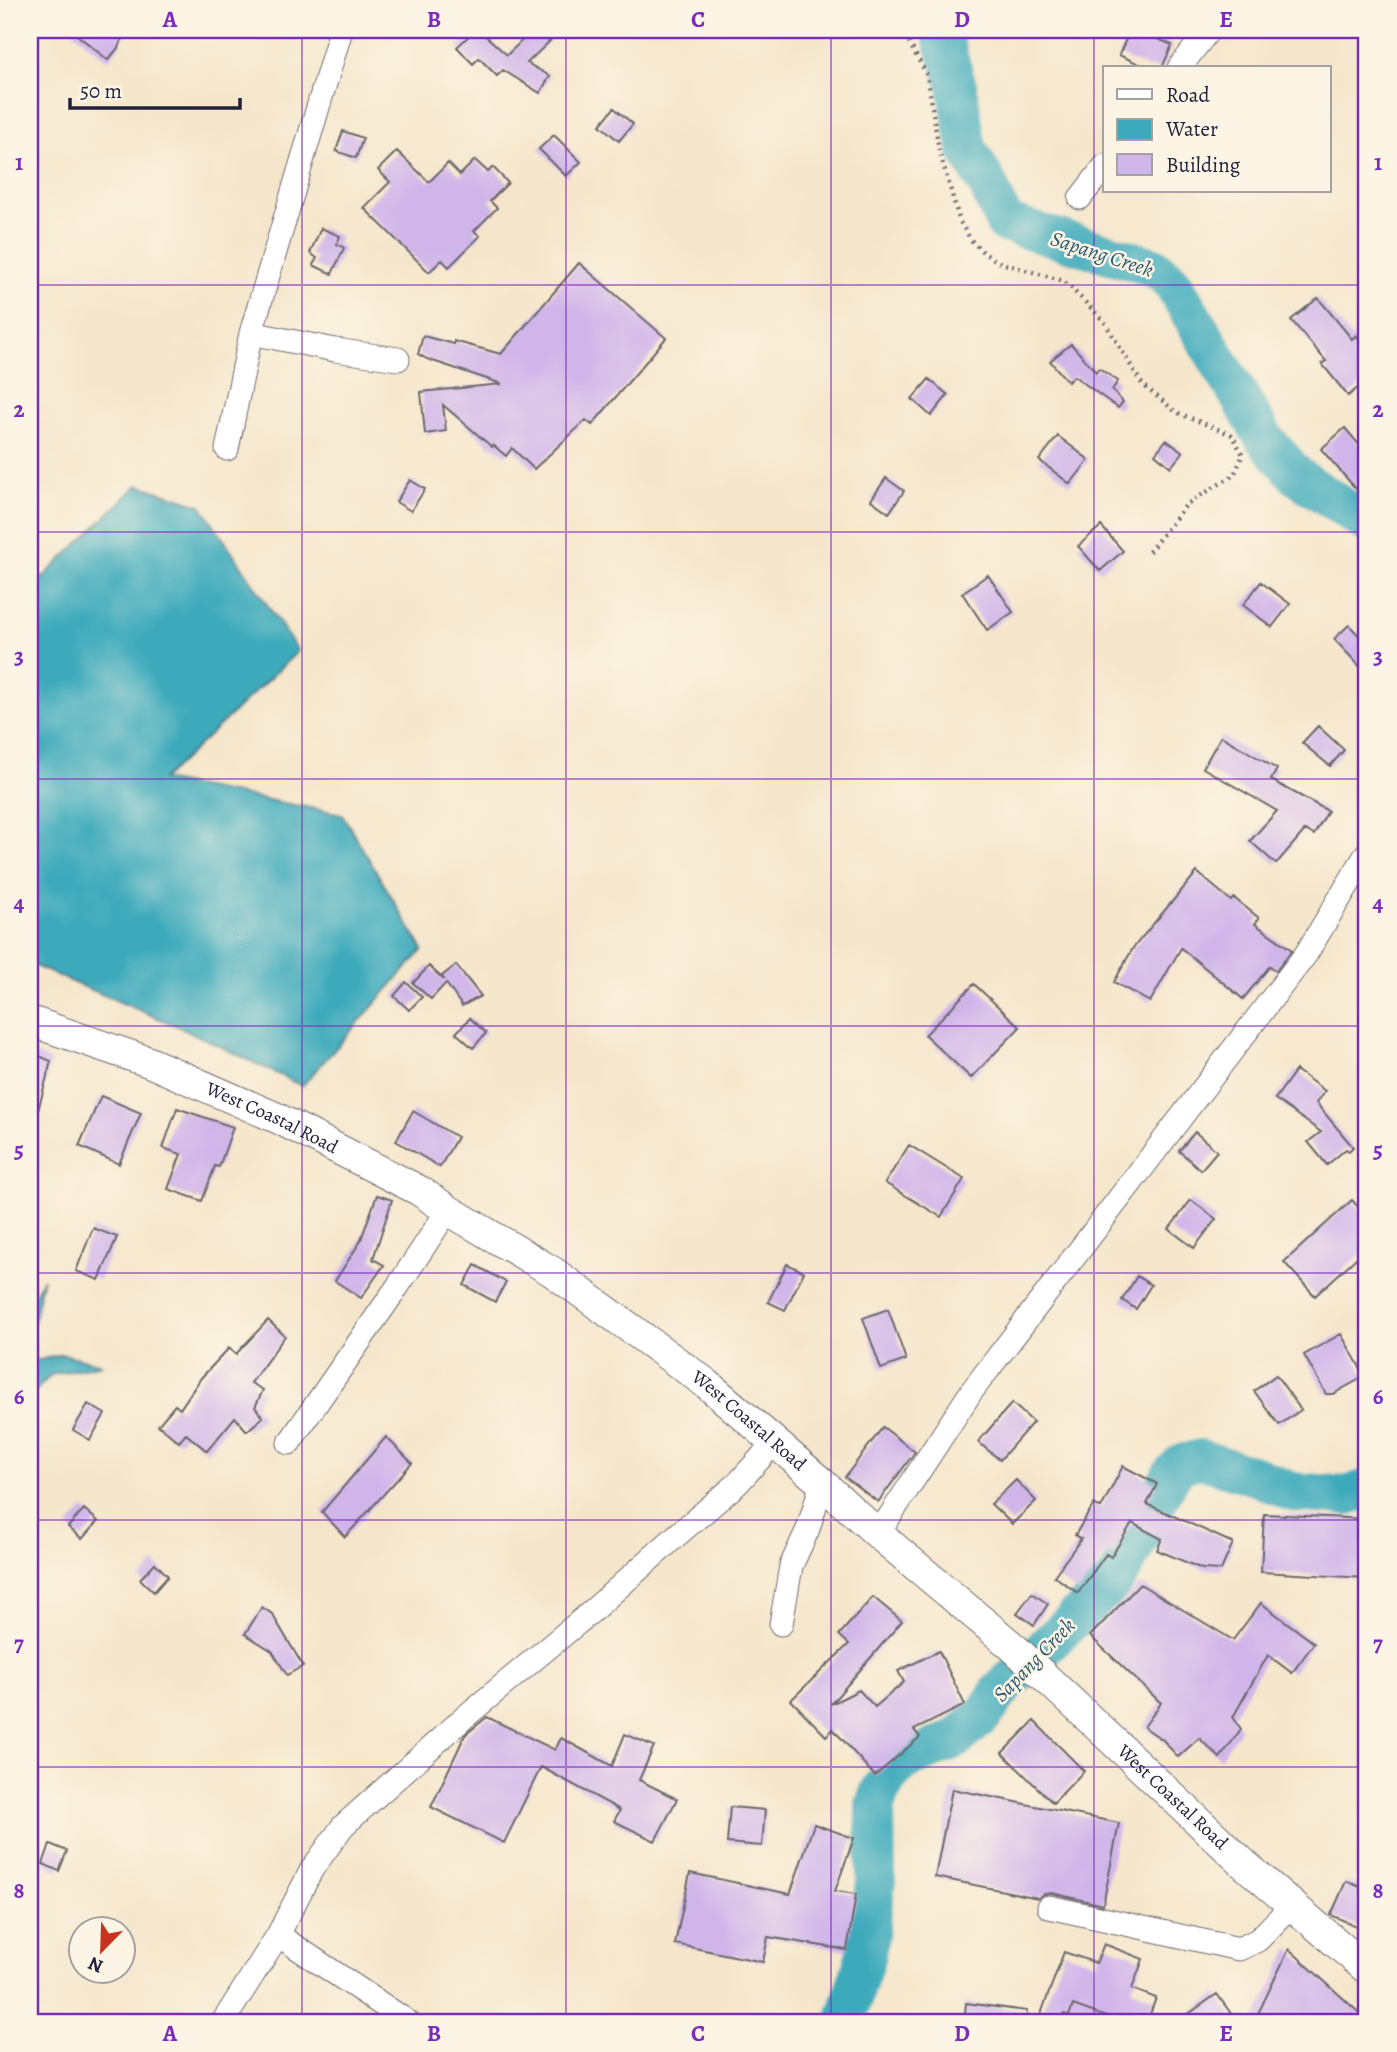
<svg xmlns="http://www.w3.org/2000/svg" width="1397" height="2052" viewBox="0 0 1397 2052" font-family="Alegreya,serif">
  <style>
    .water { fill: #3daabc; stroke: #30667c; stroke-width: 2 }
    .lines { fill: none; stroke-linecap: round; stroke-linejoin: round }
    .river { stroke: #3daabc; stroke-width: 40 }
    .building { fill: #d0b5ea }
    .minor-casing { stroke: #6c676d; stroke-width: 25 }
    .major-casing { stroke: #6c676d; stroke-width: 32 }
    .path { stroke: #6c676d; stroke-width: 4.5; stroke-dasharray: 2 5; stroke-linecap: butt }
    .minor { stroke: #fff; stroke-width: 23 }
    .major { stroke: #fff; stroke-width: 30 }
    .grid { fill: none; stroke: #7b2cbf; stroke-width: 2; stroke-opacity: 0.55 }
    .labels { text-anchor: middle; dominant-baseline: central; stroke-width: 5; stroke-linejoin: round; paint-order: stroke }
    .street-label { font-size: 19px; fill: #22223b; stroke: #fcf5e5 }
    .water-label { font-size: 21px; font-style: italic; fill: #2d586f; stroke: #fcf5e5 }
    .neatline { fill: none; stroke: #7b2cbf; stroke-width: 2.5 }
    .grid-label { font-size: 23px; text-anchor: middle; font-weight: bold; fill: #7b2cbf }
  </style>
  <rect width="100%" height="100%" fill="#fcf5e5"/>
  <filter id="ink" filterUnits="userSpaceOnUse"><feTurbulence type="fractalNoise" baseFrequency=".0143" numOctaves="2"/><feDisplacementMap in="SourceGraphic" scale="14" xChannelSelector="R" yChannelSelector="G"/><feConvolveMatrix kernelMatrix="1 2 1 2 8 2 1 2 1" color-interpolation-filters="sRGB"/></filter>
  <filter id="wash" filterUnits="userSpaceOnUse"><feTurbulence type="fractalNoise" baseFrequency=".00686" numOctaves="4" result="noise"/><feDisplacementMap in="SourceGraphic" scale="28" xChannelSelector="R" yChannelSelector="G"/><feGaussianBlur stdDeviation="1.57" result="paint"/><feColorMatrix in="noise" values="0 0 0 0 0 0 0 0 0 0 0 0 0 0 0 0 0 1.4 0 .05"/><feComposite in="paint" operator="in"/></filter>
  <g filter="url(#wash)">
    <rect width="100%" height="100%" fill="#f5e6cb"/>
    <path class="water" d="M138,485l63,20 97,146 -136,129 180,34 81,136 -121,136 -118,-57 -154,-65v-374z
      M43,1278l-11,50 3,33 28,-7 39,10 -51,11 -21,22v-93z"/>
    <g class="lines">
      <path class="river" d="M940,30l17,56 10,63 20,34 18,40 149,44 18,15 92,156 33,38 70,47
        M845,2022l21,-68 10,-72 -1,-77 5,-14 12,-19 12,-11 52,-22 29,-26 18,-26 112,-107 13,-21 43,-84 10,-11 19,-5 58,18 34,15 55,4 20,-7"/>
    </g>
    <g id="blocks">
      <path class="building" d="M71,30h55l-8,18 -10,12z
        M475,30h4l28,25 26,-25h10l9,9 -25,24 23,13 -10,17 -37,-23 -6,6 -18,-18 -6,6 -16,-17z
        M1130,30h7l35,15 -10,23h-14l-29,-13z
        M614,108l19,16 -14,17 -19,-16z
        M343,131l20,7 -7,20 -20,-7z
        M554,135l27,27 -15,14 -27,-27z
        M397,151l32,31 19,-19 12,12 15,-15 13,12 5,-5 15,16 -18,18 7,7 -23,23 6,5 -31,31 -7,-7 -13,12 -65,-64 26,-26 -12,-12z
        M321,228l19,8 -3,8 7,4 -12,26 -19,-9 4,-7 -7,-5z
        M579,263l87,75 -74,87 -6,-5 -52,49 -22,-21 -6,8 -13,-11 -1,2 -49,-42 3,26 -21,3 -4,-42 81,-8 -75,-25 -9,-5 5,-18 31,8v-3l47,13z
        M1318,298l34,41 4,-4 11,13v32l-19,16 -26,-32 4,-3 -35,-41z
        M1071,344l25,28 3,-4 19,13 -6,9 11,12 -5,6 -44,-32 -6,6 -18,-21z
        M929,379l19,16 -17,21 -19,-17z
        M1345,428l22,26v27l-10,9 -36,-41z
        M1058,436l31,24 -19,24 -31,-24z
        M1166,440l17,12 -12,15 -16,-13z
        M886,478l18,13 -15,22 -18,-13z
        M410,480l15,9 -14,22 -15,-9z
        M1101,526l22,25 -23,20 -22,-25z
        M988,575l25,37 -26,18 -25,-37z
        M1261,582l29,22 -18,23 -29,-22z
        M1349,625l18,19v30l-33,-35z
        M1318,726l26,24 -14,16 -28,-23z
        M1221,736l56,33 -6,11 57,31 -14,24 -9,-5 -29,34 -26,-23 27,-30 -74,-43z
        M1197,872l34,29 3,-3 25,20 -4,6 37,26 -16,21 -6,-5 -27,33 -62,-51 -31,54 -36,-20 19,-34z
        M456,965l25,31 -19,10 -16,-23 -15,16 -18,-16 16,-17 15,14 -2,-4z
        M406,982l16,15 -13,13 -15,-14z
        M974,984l46,43 -49,51 -46,-43z
        M470,1018l16,15 -13,15 -17,-15z
        M30,1052l21,9 -15,57 -6,-1z
        M1296,1070l29,21 -9,12 37,44 -4,4 -3,-2 -19,16 -19,-23 13,-10 -46,-33z
        M101,1096l40,17 -22,51 -40,-18z
        M177,1108l56,19 -14,40 -4,-1 -13,35 -34,-12 13,-35 -18,-6z
        M413,1111l44,26 -17,30 -44,-26z
        M1195,1132l22,19 -16,19 -22,-19z
        M909,1145l55,34 -23,38 -56,-34z
        M377,1195l15,5 -19,59 11,6 -23,33 -26,-17 25,-39z
        M1191,1200l25,19 -22,29 -25,-19z
        M1352,1200l15,17v31l-52,48 -31,-34z
        M93,1228l24,9 -18,43 -23,-9z
        M787,1264l17,8 -19,38 -17,-8z
        M475,1265l31,17 -11,20 -31,-17z
        M1137,1276l14,9 -15,24 -14,-9z
        M888,1309l18,51 -25,9 -18,-51z
        M268,1320l17,16 -34,47 12,7 -8,17 8,10 -16,14 -12,-14 -28,34 -21,-17 -7,8 -21,-17 17,-20 5,4 21,-31 28,-30 7,6z
        M1341,1334l24,42 -32,18h-7l-22,-39z
        M1276,1375l25,35 -22,15 -25,-34z
        M1012,1403l21,19 -33,38 -22,-18z
        M88,1404l17,10 -15,26 -17,-10z
        M883,1427l32,25 -37,50 -33,-25z
        M386,1437l26,26 -67,74 -23,-25z
        M1123,1466l34,18 -10,20 86,39 -12,27 -19,-1 -45,-19 5,-11 -30,-16 -21,34 -5,-3 -28,39 -24,-17 27,-37 -6,-4 19,-31 7,4z
        M1016,1480l20,21 -24,23 -21,-20z
        M84,1509l14,12 -16,18 -14,-12z
        M1264,1514l103,5 -1,59 -105,-6z
        M155,1563l13,13 -14,16 -14,-13z
        M1140,1584l93,56 28,-37 53,40 -22,30 -24,-18 -35,62 8,12 -21,29 -21,-20 -21,19 -15,-17 -19,-13 17,-24 -71,-67z
        M1032,1593l16,11 -14,21 -17,-12z
        M873,1597l29,24 -71,83 28,-14 16,17 29,-25 -6,-11 41,-20 26,54 -51,25 6,7 -45,39 -42,-47 -7,7 -35,-36 58,-56 -10,-9z
        M262,1607l10,7 31,52 -16,9 -15,-24 -27,-17z
        M487,1717l68,33 6,-12 51,28 13,-32 29,12 -15,34 38,19 -22,42 -41,-20 6,-11 -79,-43 -37,76 -73,-36 34,-72z
        M1034,1721l50,50 -31,32 -51,-50z
        M952,1789l167,34 -16,82 -51,-12 -8,1 -6,4 -103,-21z
        M730,1807l35,3 -3,36 -35,-3z
        M814,1824l40,14 -19,53 21,3 -9,56 -79,-13 -5,25 -88,-18 15,-71 100,21z
        M50,1844l17,7 -8,20 -16,-7z
        M1346,1881l21,9v41l-36,-16z
        M1104,1944l39,15 -11,30 24,9 -9,24h-27l-47,-17 -4,11 -5,-2 -3,8h-23l26,-70 32,11z
        M1289,1949l78,71v2h-113z
        M1217,1994l20,28h-60z
        M966,2003l61,8 -1,11h-62z"/>
    </g>
  </g>
  <g filter="url(#ink)">
    <use href="#blocks" fill-opacity="0" stroke="#6c676d" stroke-width="2"/>
    <g class="lines">
      <g class="minor-casing">
        <path id="minor" d="M1179,68l30,-38
          M1080,198l25,-32
          M251,333l84,17 63,9
          M227,449l24,-116 90,-303
          M289,1443l109,-157 50,-76
          M878,1534l93,-142 335,-438 61,-101
          M781,1624l10,-58 17,-37 14,-46
          M1049,1907l190,42 19,-9 34,-35
          M278,1935l130,87
          M223,2022l55,-87 34,-66 31,-43 123,-110 125,-104 85,-76 61,-52 38,-42"/>
      </g>
      <g class="major-casing">
        <g id="major">
          <path id="s1" d="M30,1021l119,41 128,56 143,73 28,19 105,62 154,112 115,99 56,51 135,113 231,217 123,105"/>
        </g>
      </g>
      <path class="path" d="M902,30l25,45 12,75 21,72 11,18 14,14 16,9 63,18 40,40 38,63 34,28 56,23 11,20 -9,20 -47,29 -40,50"/>
      <use href="#minor" class="minor"/>
      <use href="#major" class="major"/>
    </g>
  </g>
  <path class="grid" d="M302,30v1992M566,30v1992M831,30v1992M1094,30v1992M30,285h1337M30,532h1337M30,779h1337M30,1026h1337M30,1273h1337M30,1520h1337M30,1767h1337"/>
  <g class="labels">
    <g class="street-label">
      <text stroke="none"><textPath href="#s1" startOffset="261">West Coastal Road</textPath></text>
      <text stroke="none"><textPath href="#s1" startOffset="828">West Coastal Road</textPath></text>
      <text stroke="none"><textPath href="#s1" startOffset="1395">West Coastal Road</textPath></text>
    </g>
    <g class="water-label">
      <text transform="translate(1102 254) rotate(18)">Sapang Creek</text>
      <text transform="translate(1034 1660) rotate(-46)">Sapang Creek</text>
    </g>
  </g>
  <rect width="1397" height="2052" fill="none" stroke="#fcf5e5" stroke-width="77"/>
  <rect x="1103" y="66" width="228" height="126" fill="#fcf5e5" stroke="#a5a1a1" stroke-width="2"/>
  <rect x="1117" y="89" width="35" height="10" fill="#ffffff" stroke="#a5a1a1" stroke-width="2"/>
  <text x="1166" y="102" font-size="21" fill="#22223b">Road</text>
  <rect x="1117" y="119" width="35" height="21" fill="#3daabc" stroke="#a5a1a1" stroke-width="2"/>
  <text x="1166" y="136" font-size="21" fill="#22223b">Water</text>
  <rect x="1117" y="154" width="35" height="21" fill="#d0b5ea" stroke="#a5a1a1" stroke-width="2"/>
  <text x="1166" y="172" font-size="21" fill="#22223b">Building</text>
  <g transform="translate(102 1950) rotate(203)"><circle r="33" fill="#fcf5e5" stroke="#a5a1a1" stroke-width="2"/>
  <path d="M0-5L12 26L0 18L-12 26Z" fill="#c8321e"/>
  <text y="-10" font-size="19" font-weight="bold" text-anchor="middle" fill="#22223b">N</text>
  </g>
  <path d="M70 98v10h170v-10" fill="none" stroke="#22223b" stroke-width="3.5"/>
  <text x="80" y="98" font-size="21" fill="#22223b" stroke="#fcf5e5" stroke-width="5" paint-order="stroke">50 m</text>
  <rect x="38" y="38" width="1320" height="1976" class="neatline"/>
  <g class="grid-label">
    <text x="170" y="27">A</text>
    <text x="434" y="27">B</text>
    <text x="698" y="27">C</text>
    <text x="962" y="27">D</text>
    <text x="1226" y="27">E</text>
    <text x="19" y="170">1</text>
    <text x="1378" y="170">1</text>
    <text x="19" y="417">2</text>
    <text x="1378" y="417">2</text>
    <text x="19" y="664">3</text>
    <text x="1378" y="664">3</text>
    <text x="19" y="911">4</text>
    <text x="1378" y="911">4</text>
    <text x="19" y="1157">5</text>
    <text x="1378" y="1157">5</text>
    <text x="19" y="1404">6</text>
    <text x="1378" y="1404">6</text>
    <text x="19" y="1651">7</text>
    <text x="1378" y="1651">7</text>
    <text x="19" y="1898">8</text>
    <text x="1378" y="1898">8</text>
    <text x="170" y="2041">A</text>
    <text x="434" y="2041">B</text>
    <text x="698" y="2041">C</text>
    <text x="962" y="2041">D</text>
    <text x="1226" y="2041">E</text>
  </g>
</svg>
